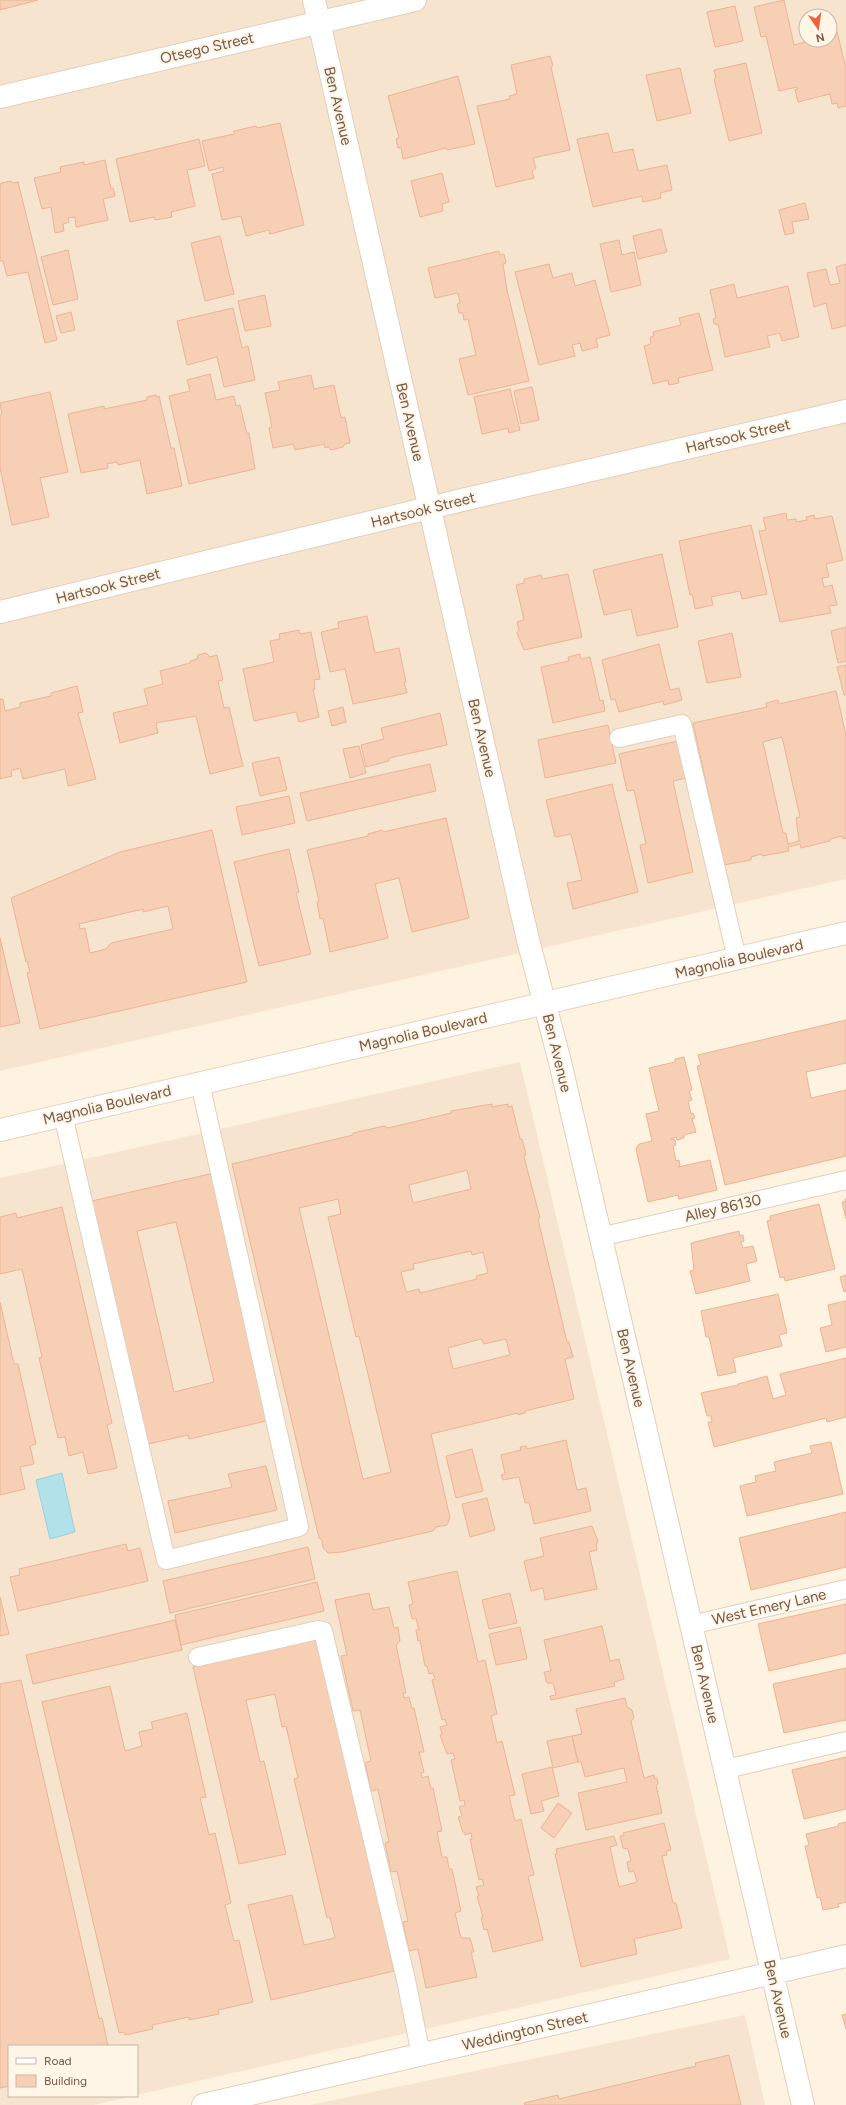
<svg xmlns="http://www.w3.org/2000/svg" width="846" height="2105" viewBox="0 0 846 2105" font-family="Figtree,sans-serif">
  <style>
    .residential { fill: #f6e4ce; fill-rule: evenodd }
    .water { fill: #b3e1e9; stroke: #98d1dc }
    .building { fill: #f6cfb5; stroke: #eab594; fill-rule: evenodd }
    .lines { fill: none; stroke-linecap: round; stroke-linejoin: round }
    .lane-casing { stroke: #e3cebb; stroke-width: 20 }
    .street-casing { stroke: #e3cebb; stroke-width: 24 }
    .secondary-casing { stroke: #ead1ba; stroke-width: 24 }
    .lane { stroke: #fff; stroke-width: 18 }
    .street { stroke: #fff; stroke-width: 22 }
    .secondary { stroke: #fff; stroke-width: 22 }
    .labels { text-anchor: middle; dominant-baseline: central; stroke-width: 4; stroke-linejoin: round; paint-order: stroke }
    .street-label { font-size: 15px; fill: #775745; stroke: #fff6e8 }
  </style>
  <rect width="100%" height="100%" fill="#fef2e0"/>
  <path class="residential" d="M0,0h846v879l-846,192zM806,16h24v24h-24z
    M520,1062l210,897 -593,136v-49h-128v50h124l-39,9h-94v-927z
    M745,2015l20,90h-455z"/>
  <path class="water" d="M62,1473l13,59 -25,7 -14,-59z"/>
  <path class="building" d="M0,0h38l-38,10z
    M784,0l10,45 18,-5h18v-7l7,-2 9,38v37l-8,2 -1,-5 -5,1 -2,-10 -32,8 -3,-12 3,-1 -1,-2 -18,4 -13,-55 -5,1 -7,-30z
    M735,6l8,35 -28,6 -8,-35z
    M550,56l3,10 -2,1 19,83 -37,8 3,10 -4,3 2,7 -38,9 -19,-81 33,-7 -1,-3 8,-2 -6,-29z
    M746,63l16,70 -33,8 -15,-62 2,-1 -2,-8z
    M680,68l11,45 -34,8 -11,-46z
    M458,76l17,68 -28,6 -1,-2 -43,11 -2,-12 -3,1 -2,-9 3,-1 -11,-42z
    M280,123l24,102 -34,9 -1,-4 -23,6 -5,-20 -19,4 -10,-46 12,-3 -1,-4 -14,4 -7,-30 32,-7v-3l22,-5 1,2z
    M608,133l5,20 20,-4 5,22 29,-6 5,25 -12,3 1,5 -18,4 -1,-6 -49,11 -16,-68z
    M199,139l6,27 -18,4 8,36 -24,6 1,5 -17,3 -1,-3 -24,5 -14,-63z
    M105,160l6,29 2,-1 2,8 -12,3 5,21 -32,7 -1,-10 -7,1 1,4 -6,2 1,7 -9,2 -4,-26 -9,2 -8,-31 27,-6 -1,-5 24,-5v3z
    M442,173l7,29 -7,2 1,7 -23,6 -9,-36z
    M11,181l1,2 6,-1 39,158 -12,3 -17,-71 -21,4 -4,-15h-3v-75l1,-3z
    M805,203l4,16 -17,3 2,11 -9,2 -6,-25z
    M661,229l6,23 -29,7 -5,-23z
    M220,236l14,58 -29,7 -14,-58z
    M619,240l3,15 12,-3 7,33 -30,7 -11,-48z
    M68,250l10,49 -25,6 -12,-48z
    M499,251l1,4 4,-1 2,9 -3,1 4,26 22,91 -61,14 -9,-36 17,-4 -8,-36 -4,1 -1,-7h-4l-2,-9 3,-1 -2,-10 -23,5 -7,-30z
    M549,264l4,14 19,-5 3,13 20,-6 15,55 -14,4 2,8 -16,4 -2,-8 -8,2 3,11 -36,9 -24,-93z
    M846,264v60l-1,2 -13,3 -6,-26 -12,4 -7,-34 19,-4 4,16 10,-2 -4,-16z
    M734,284l3,14 51,-12 11,51 -17,4 -2,-8 -13,3 3,11 -45,10 -7,-33h-4l-1,-5 3,-1 -6,-28z
    M265,295l6,31 -26,5 -7,-30z
    M233,308l9,40 6,-2 7,34 -31,7 -7,-30 -30,8 -10,-44z
    M71,312l4,18 -14,3 -5,-17z
    M699,313l14,57 -35,8 1,5 -10,2 -1,-5 -15,4 -9,-38 7,-2 -1,-7 4,-1 -1,-4 28,-7 -2,-7z
    M210,374l6,26 18,-4 2,10 4,-1 7,29 2,-1 6,36 -66,15 -20,-88 21,-5 -3,-11z
    M311,375l3,14 20,-4 7,33 4,-1 5,26 -5,1 -2,3 -12,3 -3,-3 -3,1 -1,-4 -29,6 -2,-6 -20,4 -4,-20 3,-1 -7,-34 15,-3 -2,-8z
    M532,387l7,33 -18,4 -7,-33z
    M510,389l10,41 -11,3 -1,-5 -26,6 -8,-37z
    M50,392l18,80 -28,6 9,39 -37,8 -12,-57v-53l2,-1 -2,-11z
    M156,395l1,2 2,-1 12,52h3l8,38 -35,8 -7,-34 -22,5 -1,-3 -10,2 1,4 -27,5 -13,-59 36,-8v3l43,-9v-3z
    M786,513l1,7 9,-1v3l11,-2 -1,-3 8,-2 1,4 17,-3 11,44 -17,4 3,13 -7,1 2,9 8,-2 5,20 -8,1 2,7 -51,9 -21,-91 7,-1 -3,-12z
    M751,525l16,69 -25,5 -2,-8 -29,6 2,8 -18,4 -3,-15 -2,1 -11,-54z
    M662,554l16,73 -41,9 -6,-27 -27,6 -11,-45z
    M568,574l14,63 -58,13 -7,-17 2,-3 -2,-8 7,-2 -8,-35 8,-2v-4l17,-4 1,4z
    M367,616l8,37 24,-5 7,34h-2l3,11 -54,11 -8,-35 -15,3 -9,-40 18,-4 -1,-6z
    M846,627v34l-8,2 -7,-32z
    M299,630l1,4 11,-2 9,47 -6,1 1,9h-2l6,28 -20,5 -3,-10 -42,9 -11,-52 31,-7 -4,-21 10,-2 -1,-5z
    M732,633l9,44 -34,6 -9,-42z
    M659,644l11,46 9,-2 3,12 -18,5 -1,-4 -44,11 -4,-13 -4,1 -9,-40z
    M206,653l4,4 7,-2 6,25 -5,1 6,27 5,-1 14,59 -33,8 -14,-58 -40,7 2,10 -38,10 -7,-30 35,-8 -4,-16 19,-5 -3,-13 30,-8v-2l7,-2 1,-4z
    M580,654l1,5 9,-2 10,44 3,-1 2,11 -52,12 -12,-56 28,-6 -1,-4z
    M846,665v30h-2l-7,-28z
    M77,686l6,26 -5,1 18,66 -28,7 -3,-17 -42,10 -3,-11 -9,3 1,5 -12,3v-80h3l2,12 15,-4v-4l31,-7v-3z
    M836,691l10,44v103l-3,1v-3l-13,3v2l-29,7 -1,-4 -12,3 1,4 -27,5 -1,-2 -10,3v3l-27,5 -31,-142 74,-16 -1,-4 12,-3 1,4zM782,737l18,80 -4,1 3,23 -11,3 -2,-11h-3l-20,-91z
    M343,707l3,15 -14,4 -4,-15z
    M440,713l7,32 -58,13v3l-23,6 -5,-22 23,-6 -3,-11z
    M608,725l8,38 -71,15 -7,-38z
    M678,741l8,37 -13,3 20,91 -45,11 -8,-38 6,-1 -12,-54 -7,1 -8,-37z
    M359,746l7,27 -16,5 -7,-29z
    M279,757l8,33 -27,6 -8,-33z
    M430,764l6,27 -129,30 -7,-28z
    M612,784l26,108 -65,17 -6,-26 15,-3 -11,-46 -16,3 -9,-37z
    M289,796l6,27 -53,12 -6,-28z
    M446,818l23,100 -57,14 -13,-54 -24,6 13,54 -58,14 -7,-34 -3,1 -3,-17 2,-1 -12,-51 61,-14v-2l14,-4 1,2z
    M212,830l35,152 -207,47 -13,-56 3,-1 -3,-11 -1,1 -15,-64 109,-46zM168,906l5,23 -62,14 -5,6 -16,4 -5,-25 -5,1 -1,-5 64,-15v3z
    M289,849l10,43 -3,1 15,61 -52,12 -25,-104z
    M0,938l20,85 -20,4z
    M846,1020v43l-40,9 5,26 35,-8v66l-121,29 -28,-119 4,-1 -3,-10z
    M684,1057l8,33 -3,1 3,9 -4,1 3,13 2,-1 2,5 -3,1 4,13 -12,3v3l-7,2 -1,-3 -5,2 4,1 1,5 -3,1 3,15 3,-1 1,5 -2,2 32,-7 7,30 -38,9 -1,-4 -30,7 -12,-53 3,-5 13,-3 -6,-27 13,-3 -10,-43 26,-6v-3z
    M492,1104v3l16,-3v3l4,-1 8,33h2l4,15 -2,3 16,61 -2,1 29,123h2l4,15 -8,2 9,40 -49,12v2l-7,2v-2l-87,21 19,84 -3,7 -11,2 -3,4 -91,21 -14,1 -5,-5 -1,-8 -3,-2 -87,-374 121,-29v-2l31,-7 4,2 63,-15v-2zM467,1170l4,19 -58,14 -4,-18zM338,1199l3,15 -13,3 28,120 3,-1 32,136 -28,7 -64,-271zM471,1251l1,4 11,-3 5,21 -12,3 1,3 -57,14 -1,-4 -13,3 -5,-20 13,-3 -1,-5zM481,1339l3,5 22,-5 4,16 -57,14 -5,-21z
    M214,1173l56,247 -81,19 -1,-4 -49,11 -56,-243zM176,1222l38,160 -40,10 -37,-161z
    M845,1199h1v20l-4,-17 4,-1z
    M819,1204l16,65 -50,12 -1,-4 -4,1 -13,-57 4,-1 -1,-4z
    M62,1207l50,216 -5,2 10,43 -29,6 -5,-22 -14,4 -4,-19 -7,1 -19,-80 3,-1 -20,-88 -22,5v-57l16,-4 1,5z
    M739,1231l1,5 3,-1 1,6 -3,1 2,6 10,-2 4,15 -11,3 4,17 -54,13 -6,-23 4,-1 -3,-27z
    M846,1275v16l-2,1 -4,-15z
    M778,1294l9,39 -8,2 3,11 -49,12 3,14 -18,4 -9,-39h-3l-5,-26z
    M846,1301v46l-20,5 -6,-24 12,-3 -4,-20z
    M0,1302l14,62h4l18,80 -6,2 4,18 -14,3 5,22 -25,6z
    M846,1358v59l-19,5 -1,-4 -112,29 -6,-25h4l-1,-6h-4l-6,-23 37,-8v-1l29,-8 6,23 13,-4 -6,-21z
    M566,1440l11,50 9,-2 5,23 -57,13 -5,-22 -4,1 -6,-26 -16,3 -2,-5 4,-1 -4,-19 20,-5 -1,-3 6,-1 1,3z
    M831,1442l12,52 -96,22 -7,-30 16,-4 -1,-6 21,-5 -2,-9 38,-9 -2,-7z
    M472,1449l11,42 -27,7 -10,-42z
    M266,1466l11,44 -102,23 -7,-32 64,-14 -4,-13z
    M487,1498l8,32 -25,7 -8,-33z
    M846,1512v55l-95,23 -12,-52z
    M592,1526l6,15 -2,4 1,5 -8,2 8,37 -52,11 -2,-12 -12,3 -7,-30 20,-5 -4,-18z
    M126,1544l2,7 12,-3 8,33 -130,30 -8,-34 10,-2 -1,-6z
    M308,1547l7,32 -145,34 -7,-32z
    M457,1571l21,91 7,-2 12,54 -6,2 6,27 5,-2 13,54 -6,1 6,25 6,-2 13,56 -6,1 15,64 -50,12 -6,-23 -3,1 -3,-13h2l-6,-21h2l-3,-9 8,-2 -2,-6 -3,1 -9,-41h2l-1,-6 -6,2v-3h-2l-5,-15 4,-1 -3,-9 6,-2 -1,-5 -4,1 -9,-41 4,-1 -2,-6 -6,1 -7,-19 2,-1 -2,-7 7,-2 -2,-6 -3,1 -10,-40 3,-1 -2,-6 -4,1 -2,-8h-2l-5,-26 -2,1 -2,-11h3l-3,-12 -4,1 -3,-14 4,-1 -5,-22z
    M317,1582l7,29 -143,34 -6,-30z
    M369,1593l4,17 16,-3 5,21 4,-1 2,14 -4,4 10,48h-3l1,5 5,-1 3,12 2,-1 10,44h-5l5,20 -3,1 1,5 6,-2 3,13 2,-1 9,43 -5,1 5,25h5l2,12h3l9,42 -6,2 6,25h9l4,14h-3l6,25 -51,11 -8,-39 -9,2 -6,-29 5,-1 -11,-50 -6,1 -6,-29 4,-1 -11,-53 -7,2 -6,-28 6,-2 -11,-51 -7,1 -12,-55 6,-1 -12,-55z
    M510,1593l7,30 -28,6 -7,-29z
    M0,1597l9,37 -9,2z
    M846,1604v49l-77,18 -11,-47z
    M175,1620l7,30 -149,34 -7,-29z
    M602,1626l8,35 9,-2 5,20 -10,3 1,4 -64,14 -1,-4 6,-1 -3,-12h-6l-3,-11 7,-1 -7,-31z
    M520,1627l7,32 -31,6 -7,-31z
    M317,1638l77,333 -123,29 -23,-95 44,-10 12,50 31,-7 -5,-21 -3,1 -33,-139 4,-1 -12,-52 -4,1 -7,-33 -29,6 14,62 4,-1 22,93 -47,10 -46,-197z
    M846,1668v52l-62,13 -11,-49z
    M21,1680l78,339 3,-1 6,28h-99v40l-9,2v-404z
    M110,1686l15,65 17,-5 -3,-14 14,-3 -2,-7 36,-9 19,84 -6,1 9,37 6,-2 16,70 -6,2 9,36 5,-1 14,62 -35,8 1,4 -30,6v-3l-37,8 1,4 -28,6 -1,-3 -5,1 -77,-331z
    M625,1698l2,9 5,3 2,8 -3,3 13,57 10,-3 1,4 2,-1 1,6 -2,1 6,28 -76,17 -8,-37 49,-11 -3,-14 -39,9 -4,-15h-3l-6,-26 10,-2 -6,-25z
    M572,1736l6,26 -25,6 -6,-27z
    M846,1757v52l-42,10 -12,-49z
    M552,1767l7,29 -18,5 3,10 -13,3 -9,-40z
    M558,1803l14,10 -18,25 -13,-10z
    M846,1822v80l-8,2 1,3 -16,3 -3,-13 -3,1 -12,-52 4,-1 -3,-11 33,-8 -1,-2z
    M664,1823l7,27 -5,1 1,4 -5,1 11,47h3l6,25 -48,11 3,15 -56,13 -26,-113h2l-1,-5 58,-13 3,9 -7,2 9,40 18,-5 -3,-11 -5,1 -2,-10 4,-1 -3,-12 -5,-1 -3,-12 4,-1 -1,-2z
    M846,2014v15l-4,-14z
    M729,2055l12,50h-216l-1,-2 34,-8 1,4 137,-33 -1,-3z"/>
  <g class="lines">
    <g class="lane-casing">
      <path id="lane" d="M619,738l63,-14 55,235
        M63,1115l103,445 133,-33 -99,-444
        M600,1237l246,-57
        M691,1625l155,-36
        M198,1657l120,-27 5,1 83,349 15,75
        M726,1769l120,-28"/>
    </g>
    <g class="street-casing">
      <path id="street" d="M314,0l214,940 32,122 243,1043
        M0,97l415,-97
        M0,612l462,-112 384,-89
        M203,2105l643,-149"/>
    </g>
    <g class="secondary-casing">
      <path id="secondary" d="M0,1130l846,-197"/>
    </g>
    <use href="#lane" class="lane"/>
    <use href="#street" class="street"/>
    <use href="#secondary" class="secondary"/>
  </g>
  <g class="labels">
    <g class="street-label">
      <text transform="translate(207 48) rotate(-13)">Otsego Street</text>
      <text transform="translate(338 106) rotate(77)">Ben Avenue</text>
      <text transform="translate(410 422) rotate(77)">Ben Avenue</text>
      <text transform="translate(738 436) rotate(-13)">Hartsook Street</text>
      <text transform="translate(423 510) rotate(-14)">Hartsook Street</text>
      <text transform="translate(108 586) rotate(-14)">Hartsook Street</text>
      <text transform="translate(482 738) rotate(77)">Ben Avenue</text>
      <text transform="translate(739 959) rotate(-13)">Magnolia Boulevard</text>
      <text transform="translate(423 1032) rotate(-13)">Magnolia Boulevard</text>
      <text transform="translate(557 1053) rotate(76)">Ben Avenue</text>
      <text transform="translate(107 1105) rotate(-13)">Magnolia Boulevard</text>
      <text transform="translate(723 1208) rotate(-13)">Alley 86130</text>
      <text transform="translate(631 1368) rotate(77)">Ben Avenue</text>
      <text transform="translate(769 1607) rotate(-13)">West Emery Lane</text>
      <text transform="translate(705 1684) rotate(77)">Ben Avenue</text>
      <text transform="translate(778 1999) rotate(77)">Ben Avenue</text>
      <text transform="translate(525 2031) rotate(-13)">Weddington Street</text>
    </g>
  </g>
  <rect x="8" y="2045" width="130" height="52" fill="#fff6e8" stroke="#c9b6a7"/>
  <rect x="16" y="2058" width="20" height="6" fill="#ffffff" stroke="#c9b6a7"/>
  <text x="44" y="2065" font-size="12" fill="#775745">Road</text>
  <rect x="16" y="2075" width="20" height="12" fill="#f6cfb5" stroke="#c9b6a7"/>
  <text x="44" y="2085" font-size="12" fill="#775745">Building</text>
  <g transform="translate(818 28) rotate(167)"><circle r="19" fill="#fff6e8" stroke="#c9b6a7"/>
  <path d="M0-3L7 15L0 10L-7 15Z" fill="#f3633a"/>
  <text y="-6" font-size="11" font-weight="bold" text-anchor="middle" fill="#775745">N</text>
  </g>
</svg>
